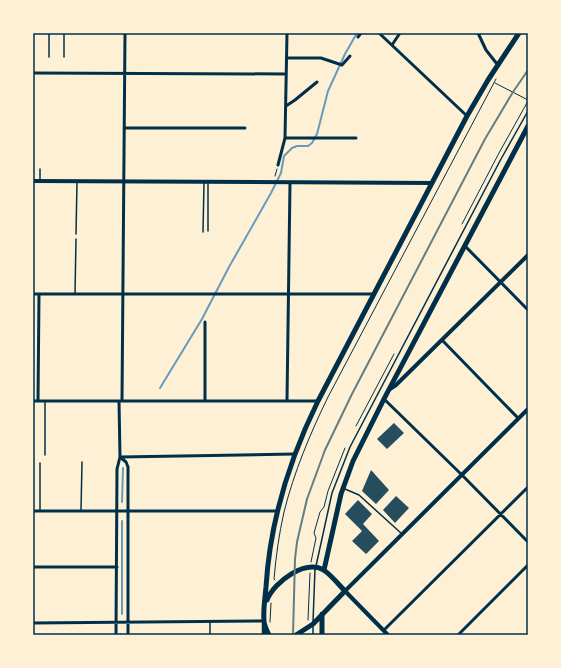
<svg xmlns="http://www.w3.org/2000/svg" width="561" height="668" viewBox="0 0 561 668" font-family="'Work Sans',sans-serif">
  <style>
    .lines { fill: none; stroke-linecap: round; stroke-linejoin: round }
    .stream { stroke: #669bbc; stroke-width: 2 }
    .building { fill: #264d5e }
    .path { stroke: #003049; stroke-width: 1 }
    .service { stroke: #003049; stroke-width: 1.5 }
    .minor { stroke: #003049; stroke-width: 3 }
    .tertiary { stroke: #003049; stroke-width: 4 }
    .secondary { stroke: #003049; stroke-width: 4.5 }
    .primary { stroke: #003049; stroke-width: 5 }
    .rail { stroke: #657d81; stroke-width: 2 }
    .neatline { fill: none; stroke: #003049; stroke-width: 1.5 }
  </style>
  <rect width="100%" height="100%" fill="#fdf0d5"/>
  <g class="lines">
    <path class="stream" d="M160,388l42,-69 27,-52 42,-74 10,-20 3,-17 8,-8 5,-2h11l4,-3 5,-9 11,-43 17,-37 12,-21
      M122,502l1,-34
      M122,614v-93
      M121,634v1"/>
  </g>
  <path class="building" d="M394,423l10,10 -17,16 -10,-10z
    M371,470l18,20 -13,14 -14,-13z
    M396,496l13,12 -14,15 -12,-13z
    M358,500l14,14 -9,10 16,17 -13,13 -14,-13 10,-10 -17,-17z"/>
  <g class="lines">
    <path class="path" d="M495,83l33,17
      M275,176l2,-7
      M462,224l37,-71 29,-52
      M356,426l38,-72
      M311,562l5,-24 -2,-5 6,-21 4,-5 4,-16 17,-43
      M275,580l-1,-1c2,-23 5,-45 10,-67 10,-40 26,-78 44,-115l168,-318
      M308,620l2,-47
      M270,622l1,-19"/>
    <path class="service" d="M49,57v-24
      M64,57v-24
      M40,180v-11
      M208,231v-48
      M203,232l1,-49
      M76,234l1,-52
      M75,294l1,-55
      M45,455v-54
      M345,489l14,6 43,39
      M40,511v-48
      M81,511l1,-49
      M316,566l16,-73 18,-46 151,-288 27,-48
      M313,622l2,-53
      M313,625v10
      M210,635v-13"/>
    <path class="minor" d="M379,33l88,83
      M478,33l8,17 11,14
      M358,37l3,-4
      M392,45l8,-12
      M287,58h34l21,7 8,-9
      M33,73l253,1
      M286,106l9,-6 22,-18
      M124,128h121
      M285,138h71
      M278,165l7,-27 2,-105
      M465,246l63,64
      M33,294h341
      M442,340l76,78
      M384,399l78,76 66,67
      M33,401h285
      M38,401l1,-107
      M122,401l3,-368
      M205,401v-79
      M287,401l3,-218
      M120,457l6,5 2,5v168
      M120,457l174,-3
      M33,511h244
      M33,567h84
      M33,623l231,-2
      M384,630l144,-143
      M116,635l1,-166 3,-12 -1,-56
      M458,635l70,-70"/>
    <path class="tertiary" d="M33,181l399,2
      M390,389l6,-4 132,-130
      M388,635l-43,-44 183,-182"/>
    <path class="secondary" d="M264,635v-10"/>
    <path class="primary" d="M324,570l17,-76 12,-33 32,-64 143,-271
      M267,600c7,-18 39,-42 58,-29 7,5 14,14 20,20l-32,33 -17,11
      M269,635c-2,-4 -5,-10 -5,-14 -1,-11 1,-23 2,-34 4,-66 23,-127 52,-186l149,-285 21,-36 31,-47
      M322,635v-21"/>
    <path class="rail" d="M293,635l2,-76 2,-17 10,-43 18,-49 27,-56 133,-255 28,-47 15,-22"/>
  </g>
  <rect width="561" height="668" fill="none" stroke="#fdf0d5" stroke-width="68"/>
  <rect x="34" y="34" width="493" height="600" class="neatline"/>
</svg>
